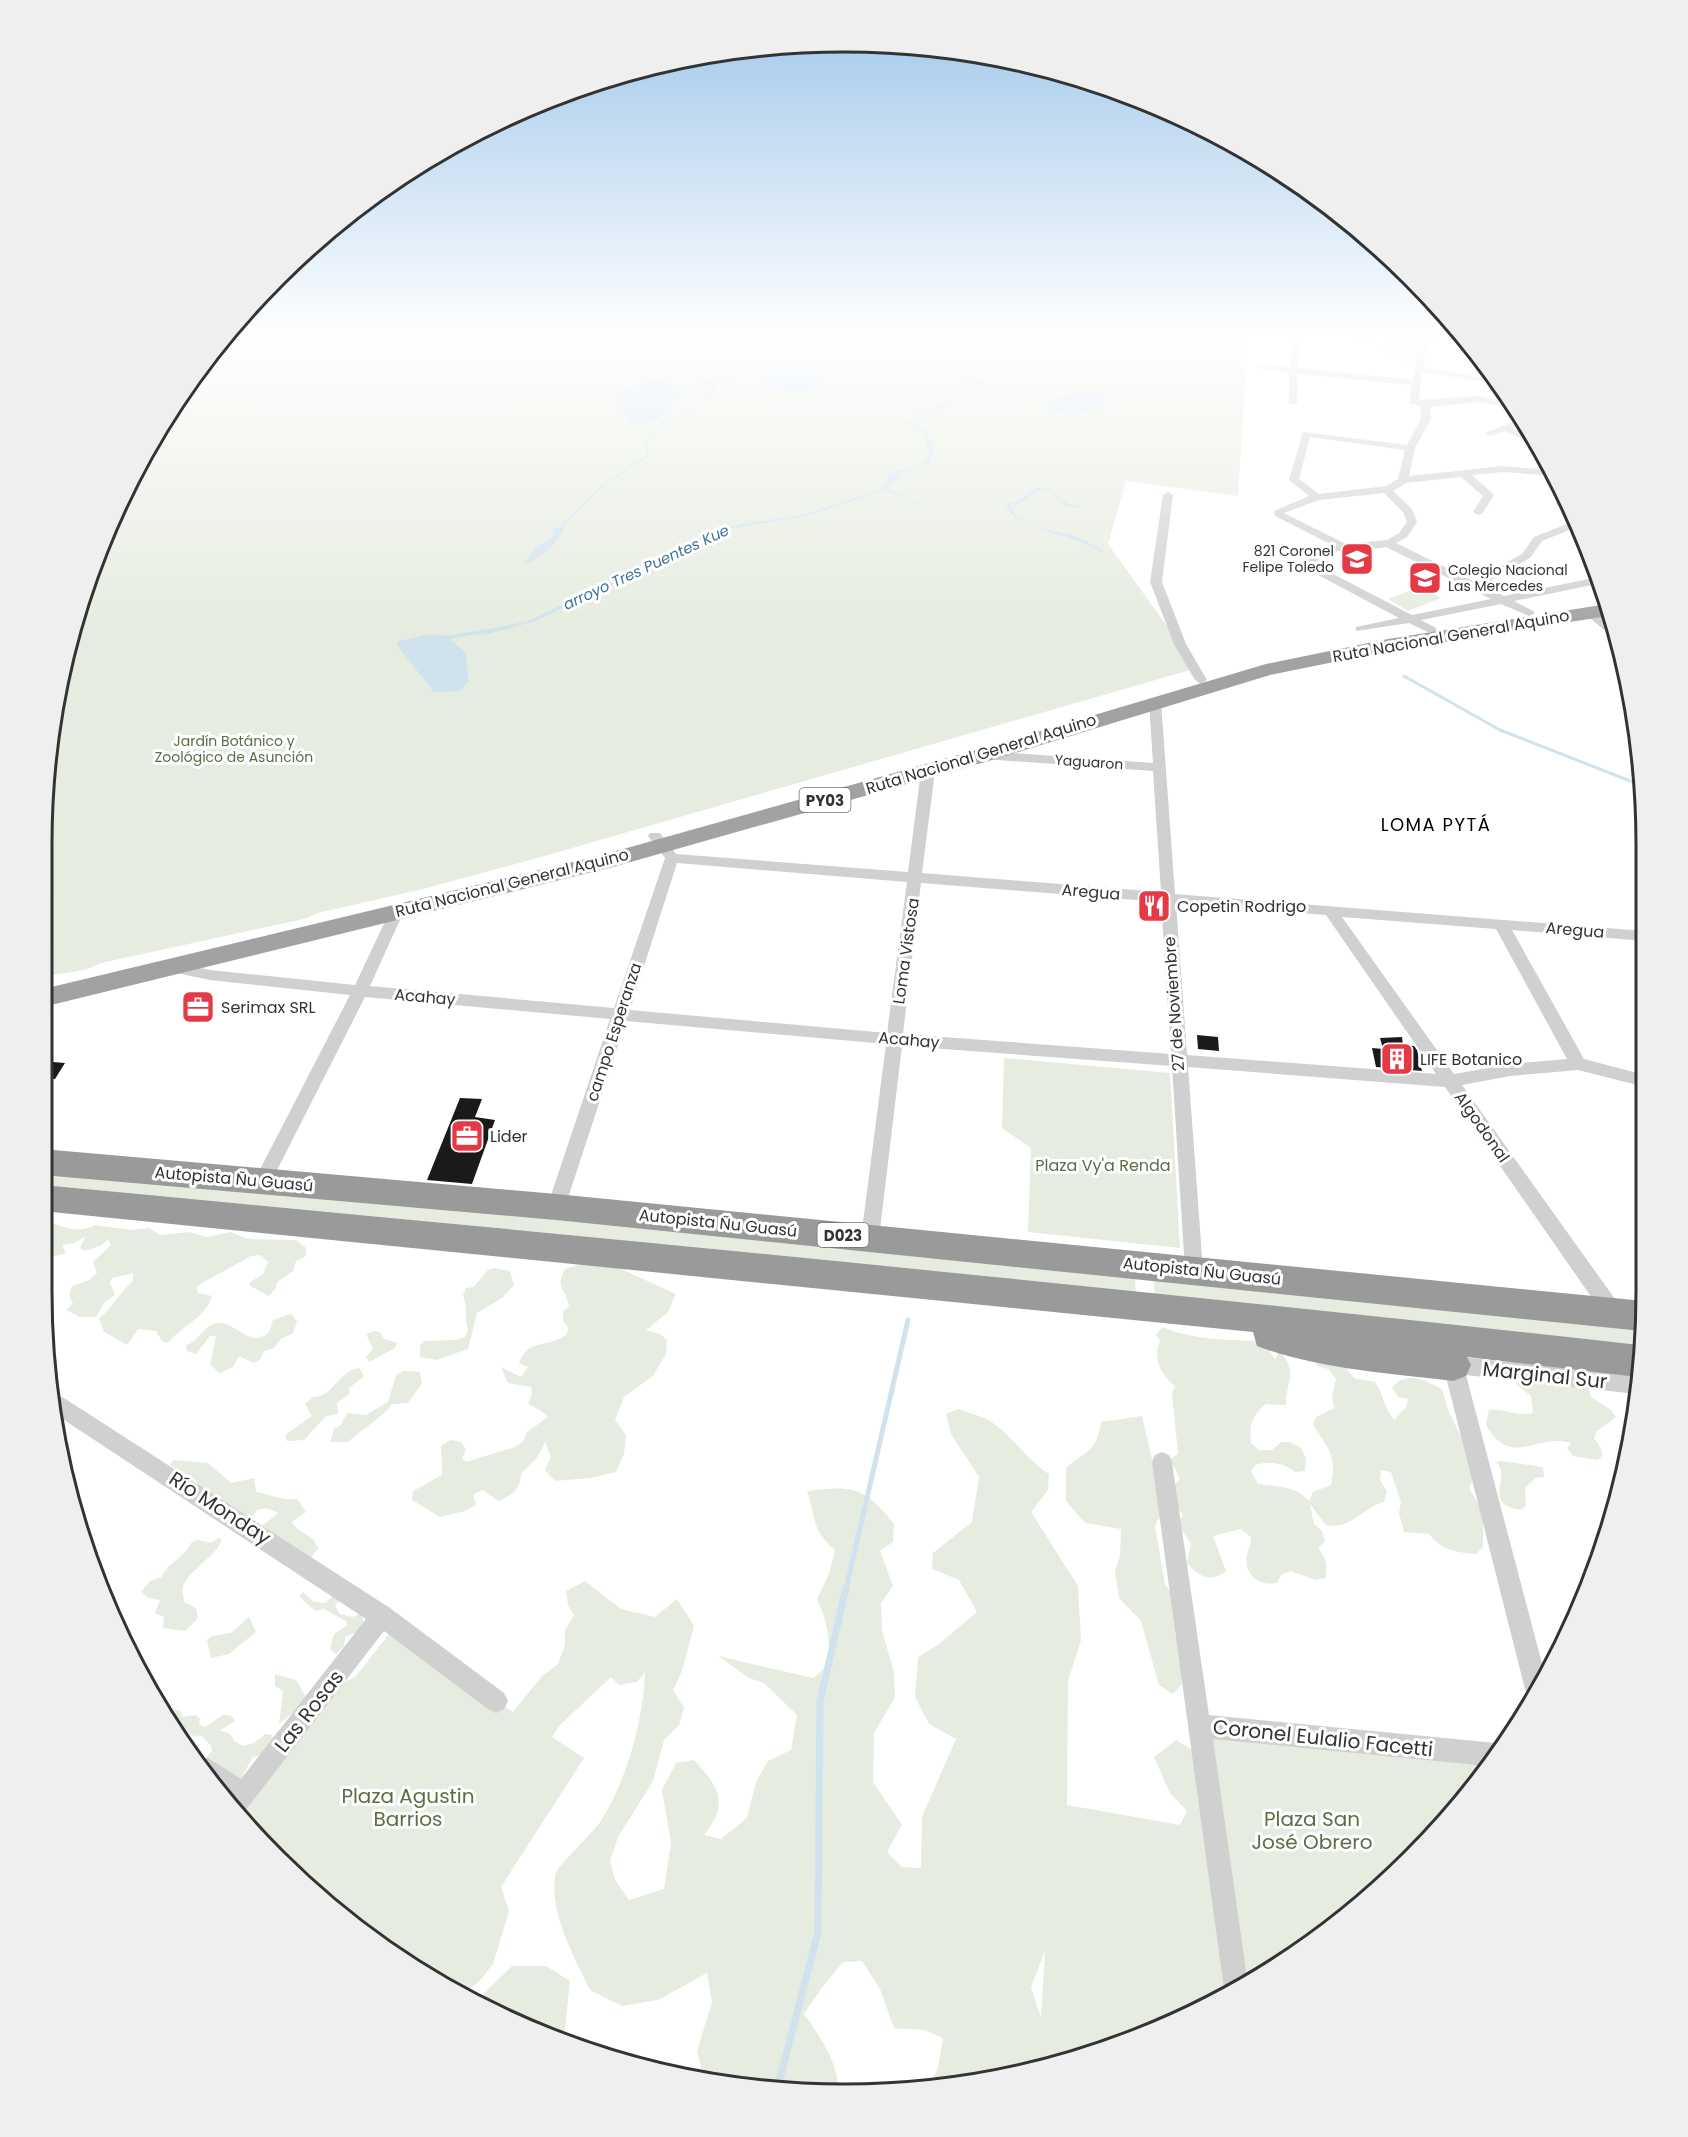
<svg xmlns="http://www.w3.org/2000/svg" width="1688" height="2137" viewBox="0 0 1688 2137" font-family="Poppins,sans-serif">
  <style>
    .green { fill: #e6ecdf; fill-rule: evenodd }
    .water { fill: #cfe2ee }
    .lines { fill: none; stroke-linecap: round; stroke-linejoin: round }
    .stream-far3 { stroke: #cfe2ee; stroke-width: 2 }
    .stream-far2 { stroke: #cfe2ee; stroke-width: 3 }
    .stream-far1 { stroke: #cfe2ee; stroke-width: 5 }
    .stream { stroke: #cfe2ee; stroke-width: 7 }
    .building { fill: #1a1a1a }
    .minor { fill: #d0d0d0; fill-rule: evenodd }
    .trunk { fill: #a2a2a2; fill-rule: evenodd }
    .motorway { fill: #9a9a9a; fill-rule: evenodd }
    .labels { text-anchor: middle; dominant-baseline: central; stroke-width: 6; stroke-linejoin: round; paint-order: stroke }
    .far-poi-label { font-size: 14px; fill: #333; stroke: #fff; text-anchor: end }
    .far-park-label { font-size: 14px; fill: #56703f; stroke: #fff }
    .far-street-label { font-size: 14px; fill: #333; stroke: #fff }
    .far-water-label { font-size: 15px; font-style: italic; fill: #3f7597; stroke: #fff }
    .shield { fill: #fff; stroke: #707070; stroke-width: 1.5 }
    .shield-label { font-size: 15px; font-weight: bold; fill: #333 }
    .street-label { font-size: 16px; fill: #333; stroke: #fff }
    .poi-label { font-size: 16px; fill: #333; stroke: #fff; text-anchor: start }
    .park-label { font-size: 16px; fill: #56703f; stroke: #fff }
    .neighbourhood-label { font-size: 18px; letter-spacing: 1.5px; fill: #000; stroke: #fff }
    .near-street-label { font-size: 20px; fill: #333; stroke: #fff }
    .near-park-label { font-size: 20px; fill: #56703f; stroke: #fff }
    .rim { fill: none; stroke: #333; stroke-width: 3 }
  </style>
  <rect width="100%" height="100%" fill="#fff"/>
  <path class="green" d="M226,336h1022l-10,160 -112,-15 -18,63 89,124 -656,189 -122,33 -102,23 -9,5 -207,45c-17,10 -38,9 -58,14l1,-185 41,-206 64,-143z
    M1385,337l22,3v3l1,-3 13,1 -9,21 -10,-1 2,-6 -22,-3z
    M1420,587l21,11 -33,13 -20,-12z
    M1004,1058l166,15 10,175 -152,-16 3,-84 -29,-20z
    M42,1172l1093,101 1,25 -1094,-109z
    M42,1218c16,7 36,18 52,7l38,5 17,-2 11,7 30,-3 16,5 25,-5 16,7 49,1 10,8v8l-10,5 -3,10 -16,11 -1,6 -7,8 -17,-9 -3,-4 14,-9 5,-12 -8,-7 -9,1 -54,30 1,7 14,3c-7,23 -30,29 -44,47l-6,-2 -6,-10 -18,-2 -11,16 -23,-13 -5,-14c14,-10 21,-27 34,-37v-8l-21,5 -2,5 5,12 -11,8 -8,14h-16l-14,-7 7,-7 -4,-7 3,-10 17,-6 8,-7 -4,-11 18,-17 -3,-5 -8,6 -15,5 -5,-3 5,-11 -11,6 -12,2 4,8 -15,4 -9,-5z
    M587,1262l23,2 66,30 -8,18 -22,18 14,4 7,6 -1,14 -13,22 -29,21 -9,23 11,15 -2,19 -8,18 -26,6 -35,3 -10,-11 6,-13 -6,-15 -8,16 -16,16c-1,17 -8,20 -23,27l-15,-11 -10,4 3,11 -11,6 -25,6 -28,-17 1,-9 29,-16 -1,-29 9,-6 11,2 5,8 -4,8 4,4 46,-14 11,-6 4,-10 21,-15c-5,-7 -13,-8 -20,-14l4,-8 -1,-8 -23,-4 -7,-16 20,10 7,-10 -9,-4c8,-25 32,-15 48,-29l1,-6 -5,-7v-9l6,-6c-3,-18 -15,-17 -4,-37z
    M494,1268l16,3 4,14 -12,13 -25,15 -9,36 -31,11 -17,-3v-11l4,-5 31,-1 10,-3 3,-7c-4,-13 0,-22 -5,-35l3,-7 8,-1 14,-17z
    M1153,1275l489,54 -2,26 -485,-55z
    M291,1314l6,7 -4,12 -12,6 -7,9 -10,3 -4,9 -6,3 -15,-7 -6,11 -13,6 -10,-8 6,-29h-6l-14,18 -9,-3 -1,-6c14,-3 20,-25 36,-22 17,3 31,26 47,9l4,-12z
    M1163,1327c30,14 69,12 102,15l10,18 4,-10c20,24 7,29 7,55l-20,-1c-14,11 -17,21 -15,39l8,7h13l9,-8h8l12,6 5,10 -1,13 -10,1c-12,-10 -23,-10 -38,-8l-6,7 7,13c20,3 37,1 51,17l4,-9 18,-7c6,-31 -2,-35 -18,-60l3,-8 18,-9 -2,-12 4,-17 -8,-10 -12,-4 -1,-8 37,2 -5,10 7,9 21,4c9,13 9,27 19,38l12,-13 2,-8 -10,-2 -6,-9c14,-18 32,-8 50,1l6,21 29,59 -8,19 14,24v35l-7,7c-20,-2 -34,-3 -47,-20l-25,-2 -5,-19 2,-11 -10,-30 -10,-2 -1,10 7,11 -3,11c-23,6 -32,28 -58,23l-16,-21 4,20 8,7 3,11 -7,6c8,10 10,17 7,30l-10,2 -24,-9 -9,3 -5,9c-17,3 -33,-7 -30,-27 1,-7 4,-11 4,-19l-10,-8 -28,7 13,35c-15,12 -27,6 -39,-8l4,-19 -13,-20 5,-10 -15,-13 -13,25 10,58 17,26 -7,25 16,39 -18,20 -14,-9 -18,-64 -22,-23 -4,-27 5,-15 1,-27 -36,-6 -19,-22v-33c21,-18 31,-17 35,-46l41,-6 11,48 15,27 12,-12 -10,-20 8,-5 -6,-61 3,-7c-14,-12 -23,-27 -15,-45l-4,-6z
    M374,1331l6,1 4,7 13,4 -2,5 -26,14 -3,-5 7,-8 -7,-15z
    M359,1368l5,8 -15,12v6l-12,9 1,11 -12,2 -22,24 -17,1 -2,-6 27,-19 -7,-12 8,-7c21,0 26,-27 46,-29z
    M403,1371l17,1 2,11 -14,20 -16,1c-12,16 -29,24 -44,38h-18l4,-13 7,-4 6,-12 19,2 22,-13 8,-27z
    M1518,1375l71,13 2,9 20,13 5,7 -20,15 -2,6 7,10 1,8 -4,4 -25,-4 -6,-8 4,-5c-35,-11 -59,27 -85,-18l3,-15c16,-2 27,7 44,3l-2,-17 -15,-12z
    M959,1409c9,4 19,6 27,10 25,13 39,41 63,55l-1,16 -17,22 47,74 3,54 -13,41 -1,124 113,20 7,-14 -17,-18 -16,-36 22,-17 33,20 -5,-31 289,30 -120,137 -128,92 -176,72 -7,-1 1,4 -12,5 -121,16 8,-16 5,-30 -19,-8 -30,-2 -14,-39 -18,-28 -19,1 -22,27 -17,25c17,24 36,51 34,80l-134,-17 -7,-26 15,-49 -5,-29 -49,27 -36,6 -32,-16c-15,-32 -43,-80 -34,-117 1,-6 35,-39 42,-48 27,-38 46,-106 47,-153l-8,10 -18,3 -8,-8 -52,49 -7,11 32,21 -83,129 8,24 -16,53 -14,18 -18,13 -18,-8 -166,-127 -35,-45 100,-131 14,-8 33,-42 124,78 29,-36 16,-12 7,-19v-15l9,-15 -6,-10 -2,-14 19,-10 36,28 34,8 22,-18 17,27 -12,45 -9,19 11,18 -5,17 -15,15 -11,41 -35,56 -8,24 5,19 14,20 35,-11 7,-46 -9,-53 14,-27 18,-3c26,28 35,43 10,75l17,4 26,-21 9,-36 12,-21 23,-11 6,-35 -33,-32 -15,-5 -31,-22 95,22 16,-13c1,-25 -1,-43 -12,-66l12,-25 6,-24c-24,-20 -19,-33 -28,-59 46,-6 58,-4 87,33l-1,18 -13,9 13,35 -12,17 1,28 12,41 1,25 -21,36 -1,49 29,43 -15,27 15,15 19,1 1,-51 34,-78 -27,-15 -14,-27 3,-40 21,-13 38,-32 -18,-32 -27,-11 1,-16 39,-31 7,-45 -28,-43 -5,-20zM1045,1951l-4,67 -10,-31z
    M173,1460l35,3 23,20 23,-5 2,14c16,3 24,8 41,7l9,13 -14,10c7,13 22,11 26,27l-14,17 -41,-41 15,-12 -12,-5 -9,2 -5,8 -12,-2 -42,-26 -1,-9 -27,-16z
    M1502,1461l41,6 1,10 -9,1 -10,10 1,18 -5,4c-41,-6 -8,-33 -25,-48z
    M218,1538l4,2c-7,18 -36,32 -39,47 -1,4 1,11 1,15l12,6 2,10 -13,13 -22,-3 1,-11 -9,-4 5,-13 -11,-2 -8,-6 9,-11 12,-4c5,-15 20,-16 29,-34l6,-3 14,3z
    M303,1592l11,10 11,1 10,-9 6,3 -6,9 5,8 13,3 10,-5v12l-8,9 -10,4 -1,9 -8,8 -6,-5 4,-15 13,-8 -1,-5 -22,-12 -9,2 -16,-15z
    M249,1617l7,15 -27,22 -18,4 -4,-18 5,-4 19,-3z
    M275,1674l21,6 12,20 -29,24 4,-33 -8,-5z
    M179,1710l4,7 13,-2 4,4 -1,5 6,3 18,-12 9,1 3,5 -15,9 10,4 4,7 9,5 11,-3 11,-9 7,1 3,6 -9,12 -14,5 -11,21 -20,9 -19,-26 10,-11 -1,-5 -9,-10 -21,-1 -14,-18 5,-6z
    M512,1966h34l24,15 -6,57 -88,-37z"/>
  <path class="water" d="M693,336h79l13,11 -5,8 -22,2 -27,-10 -27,-3z
    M894,336c26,-1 65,32 88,46l5,5 -1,4 -5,4 -22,3 -42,20 -6,-1 43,-20 21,-4 5,-4 -60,-41z
    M738,358l13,4 -17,6h7l3,5 -9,7 -20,6 2,6 -22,15 -5,7 -7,2 23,-18 -4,-4 11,-7 -16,-6 36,-8 3,-4 -15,-4z
    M780,358h16l31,17c-8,27 -43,19 -63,12l-1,-4 3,-18z
    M662,381l24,6c-13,16 -32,46 -56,35l-16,-23 2,-4 23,-12z
    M1093,392l8,2 6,9c-23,14 -42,15 -64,2l11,-8z
    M908,419l20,14 6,16 -6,14 -27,10 -5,9 -6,1 -2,5 39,20 -41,-18 -78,26 -79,13 -51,20 -25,17 -30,14 -3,-2 89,-45 32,-9 57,-8 85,-27 5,-14c14,-8 31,-3 41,-19l-5,-23 -16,-8z
    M1037,487l13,2 17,14 19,5 -21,-1 -12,-14 -12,-3 -24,15h-6c6,26 44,24 64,31 10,4 20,10 29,15l-3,2c-21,-19 -93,-23 -95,-50l9,-1z
    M565,525c1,9 -27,40 -42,39l14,-18 15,-8 2,-6 -4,-2z
    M614,580l4,3 -85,39 -50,13 -2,-4 47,-10z
    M431,634l20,2v4l14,12 4,29 -10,10 -25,1 -37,-47 2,-4z"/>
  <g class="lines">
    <path class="stream-far3" d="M1346,336l24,5
      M776,355l4,3
      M738,373l20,-16
      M562,525l40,-39 45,-30 -1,-15 18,-20 24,-6"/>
    <path class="stream-far2" d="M450,637l36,-6
      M1404,676l96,54 143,56"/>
    <path class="stream-far1" d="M846,1589l62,-269"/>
    <path class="stream" d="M778,2086l40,-154 2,-231 26,-113"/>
  </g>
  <path class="building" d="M1197,1035l21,2 1,14 -21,-2z
    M1402,1037l1,8 11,1 3,4 5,21 -46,-4 -4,-19 11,1 -3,-11z
    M53,1062l12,1 -10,16 -12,-1v-13l7,1z
    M460,1098l22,1 -7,18 20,3 -23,64 -45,-4z"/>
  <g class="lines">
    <path class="minor" d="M1292,336h8l-1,32 114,12 3,-23 12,-21 35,1 3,5 -30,-6 -12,21 -1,10 70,12 4,5 -75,-12 -3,28 60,-4 31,8 4,5 -35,-7 -49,5 1,12 -16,29 -6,28 94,-10 48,4 2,6 -50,-4 -31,3 22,20 -12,19 -4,1 -5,-3 10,-16 -22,-19 -55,6 -13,8 19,18 5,13 -10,15 -11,6 77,38 49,-27 12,-17 40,-16 3,6 -35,14 -12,17 -48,27 22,11 95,-19 3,6 -88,18 19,10 2,2 -6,3 -28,-12 -80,16 15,8v4l-4,2 -23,-11 -53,8v-4l43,-9 -96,-51 -2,-2 11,-12 22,-7 -59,-30 -1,-5 35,-15 -20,-16 14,-48 104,13 14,-26 -1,-13 -11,-3 3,-18 -114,-11 -1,29 -8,2v-32l-33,-6 4,-3 30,3zM1310,437l95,13 -7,29 -12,7 -67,8 -20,-15zM1384,493l19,19 4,10 -8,11 -12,7 -41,4 -62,-31 35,-13zM1386,547l105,52 -79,16 -98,-51c16,-20 49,-12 72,-17z
      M1521,419l4,5 -12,4 22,10 5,9 -35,-16 -15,5 -5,-3z
      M1168,492l5,3 -11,87 24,62 21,36 -6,4 -6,-4 -21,-36 -24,-62 13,-87z
      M1586,611c13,-2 25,11 27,23l-5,-1 -22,-18z
      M1155,698l6,4 14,192 470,37v10l-133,-11 72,129 61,16v12l-67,-17 -68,6 -48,9 158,221 3,6 -3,6 -7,2 -7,-2 -161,-231 -257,-20 15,203 -2,6 -7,2 -7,-2 -2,-6 -13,-204 -270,-20 -23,192 -3,5 -6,3 -6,-3 -3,-5 25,-194 -260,-23 -61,186 -3,5 -6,2 -6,-2 -3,-5 63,-188 -245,-22 -96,189 -6,2 -6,-2 -3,-5 96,-186 -140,-15 -43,-9 -3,-4 8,-5 38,8 145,15 35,-74 7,-5 7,5 -34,75 244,22 51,-150 -17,-22 2,-3h10l16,21 232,18 13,-101 7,-4 7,4 -13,102 239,19 -8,-121 -169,-12 -7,-4 7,-4 169,12 -4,-61zM677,863l230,19 -20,151 -257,-23zM921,883l240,19 10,152 -268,-20zM1176,903l150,12 110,159 -249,-19zM1342,917l154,12 71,130 -57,5 -56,10z
      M1453,1356l185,20 -2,18 -170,-19 79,300 -13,24 -7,-10 -82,-324 3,-6z
      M55,1395l9,3 326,210 114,85 4,8 -4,8 -8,4 -8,-4 -104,-78 -142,184 -41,-54 7,-3 33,21 125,-160 -308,-203z
      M1162,1452l7,3 3,7 37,253 287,28 8,3 -17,20 -274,-27 35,246 -23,11 -73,-534 3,-7z"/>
    <path class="trunk" d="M1607,604l1,12 -220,35 -118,24 -278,85 -379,107 -570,140v-18l559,-134 374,-105 290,-86 122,-25z"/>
    <path class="motorway" d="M42,1149l514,45 1088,107 -2,30 -1086,-111 -514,-45z
      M42,1185c533,50 1065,101 1597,160l-1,32 -171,-20 4,8 -5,11 -13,5c-66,-8 -134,-12 -196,-35l-4,-14 -1211,-121z"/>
  </g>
  <linearGradient id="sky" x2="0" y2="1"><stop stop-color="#9ec6ea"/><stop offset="0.53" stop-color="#fff"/><stop offset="1" stop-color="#fff" stop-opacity="0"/></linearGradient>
  <rect width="1688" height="635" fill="url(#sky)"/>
  <defs>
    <g id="school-square" transform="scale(1.725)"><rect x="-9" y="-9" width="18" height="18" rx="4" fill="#e63946" stroke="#fff"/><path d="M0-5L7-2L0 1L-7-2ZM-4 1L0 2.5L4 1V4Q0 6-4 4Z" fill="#fff"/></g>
    <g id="restaurant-square" transform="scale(1.725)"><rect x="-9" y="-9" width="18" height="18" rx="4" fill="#e63946" stroke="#fff"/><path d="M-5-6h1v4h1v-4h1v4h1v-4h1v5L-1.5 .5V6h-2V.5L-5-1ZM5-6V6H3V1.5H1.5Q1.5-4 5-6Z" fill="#fff"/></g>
    <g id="office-square" transform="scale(1.725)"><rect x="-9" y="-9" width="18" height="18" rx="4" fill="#e63946" stroke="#fff"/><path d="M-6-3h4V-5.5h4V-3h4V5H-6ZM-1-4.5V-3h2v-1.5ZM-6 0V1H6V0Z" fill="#fff"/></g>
    <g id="building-square" transform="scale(1.725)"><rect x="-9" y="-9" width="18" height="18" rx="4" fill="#e63946" stroke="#fff"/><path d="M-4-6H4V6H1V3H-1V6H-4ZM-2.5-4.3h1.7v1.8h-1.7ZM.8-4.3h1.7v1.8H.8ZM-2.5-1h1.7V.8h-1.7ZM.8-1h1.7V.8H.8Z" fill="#fff"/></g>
  </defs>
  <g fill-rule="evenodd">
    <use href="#school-square" x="1357" y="559"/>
    <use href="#school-square" x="1425" y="578"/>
    <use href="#restaurant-square" x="1154" y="906"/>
    <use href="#office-square" x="198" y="1007"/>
    <use href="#building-square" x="1397" y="1059"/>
    <use href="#office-square" x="467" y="1136"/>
  </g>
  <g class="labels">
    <g class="far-poi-label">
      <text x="1334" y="551">821 Coronel<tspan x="1334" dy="16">Felipe Toledo</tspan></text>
      <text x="1448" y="570" text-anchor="start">Colegio Nacional<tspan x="1448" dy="16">Las Mercedes</tspan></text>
    </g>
    <g class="far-park-label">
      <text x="234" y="741">Jardín Botánico y<tspan x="234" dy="16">Zoológico de Asunción</tspan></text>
    </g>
    <g class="far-street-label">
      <text transform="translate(1089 762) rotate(4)">Yaguaron</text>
    </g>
    <g class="far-water-label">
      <text transform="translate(646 567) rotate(-25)">arroyo Tres Puentes Kue</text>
    </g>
    <g class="shield">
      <rect x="799.5" y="788" width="51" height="24" rx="4.5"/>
      <rect x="817.5" y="1223" width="51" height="24" rx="4.5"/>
    </g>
    <g class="shield-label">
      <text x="825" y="800">PY03</text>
      <text x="843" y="1235">D023</text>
    </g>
    <g class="street-label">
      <text transform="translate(1451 636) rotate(-10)">Ruta Nacional General Aquino</text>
      <text transform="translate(981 754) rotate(-17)">Ruta Nacional General Aquino</text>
      <text transform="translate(512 883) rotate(-14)">Ruta Nacional General Aquino</text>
      <text transform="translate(1091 892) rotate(5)">Aregua</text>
      <text transform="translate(1575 930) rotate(5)">Aregua</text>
      <text transform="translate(906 951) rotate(-82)">Loma Vistosa</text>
      <text transform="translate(425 997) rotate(5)">Acahay</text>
      <text transform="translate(1174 1004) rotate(-94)">27 de Noviembre</text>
      <text transform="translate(614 1032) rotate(-72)">campo Esperanza</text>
      <text transform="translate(909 1040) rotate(5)">Acahay</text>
      <text transform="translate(1482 1127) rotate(55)">Algodonal</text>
      <text transform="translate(234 1179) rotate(5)">Autopista Ñu Guasú</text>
      <text transform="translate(718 1223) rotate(6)">Autopista Ñu Guasú</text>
      <text transform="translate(1202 1271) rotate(6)">Autopista Ñu Guasú</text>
    </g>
    <g class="poi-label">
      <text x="1177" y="906">Copetin Rodrigo</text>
      <text x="221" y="1007">Serimax SRL</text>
      <text x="1420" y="1059">LIFE Botanico</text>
      <text x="490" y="1136">Lider</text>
    </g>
    <g class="park-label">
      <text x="1103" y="1165">Plaza Vy'a Renda</text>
    </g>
    <g class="neighbourhood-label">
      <text x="1436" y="824">LOMA PYTÁ</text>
    </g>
    <g class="near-street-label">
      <text transform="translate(1545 1375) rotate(6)">Marginal Sur</text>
      <text transform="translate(220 1508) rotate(33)">Río Monday</text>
      <text transform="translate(309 1711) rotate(-52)">Las Rosas</text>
      <text transform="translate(1323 1738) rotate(6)">Coronel Eulalio Facetti</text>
    </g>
    <g class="near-park-label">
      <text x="408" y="1796">Plaza Agustin<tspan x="408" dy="23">Barrios</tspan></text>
      <text x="1312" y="1819">Plaza San<tspan x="1312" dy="23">José Obrero</tspan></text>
    </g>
  </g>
  <path d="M0 0H1688V2137H0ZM844 52H844A792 792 0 0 1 1636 844V1292A792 792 0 0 1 844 2084H844A792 792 0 0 1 52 1292V844A792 792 0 0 1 844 52Z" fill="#efefef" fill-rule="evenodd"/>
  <path class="rim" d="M844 52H844A792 792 0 0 1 1636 844V1292A792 792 0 0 1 844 2084H844A792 792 0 0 1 52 1292V844A792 792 0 0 1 844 52Z"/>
</svg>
